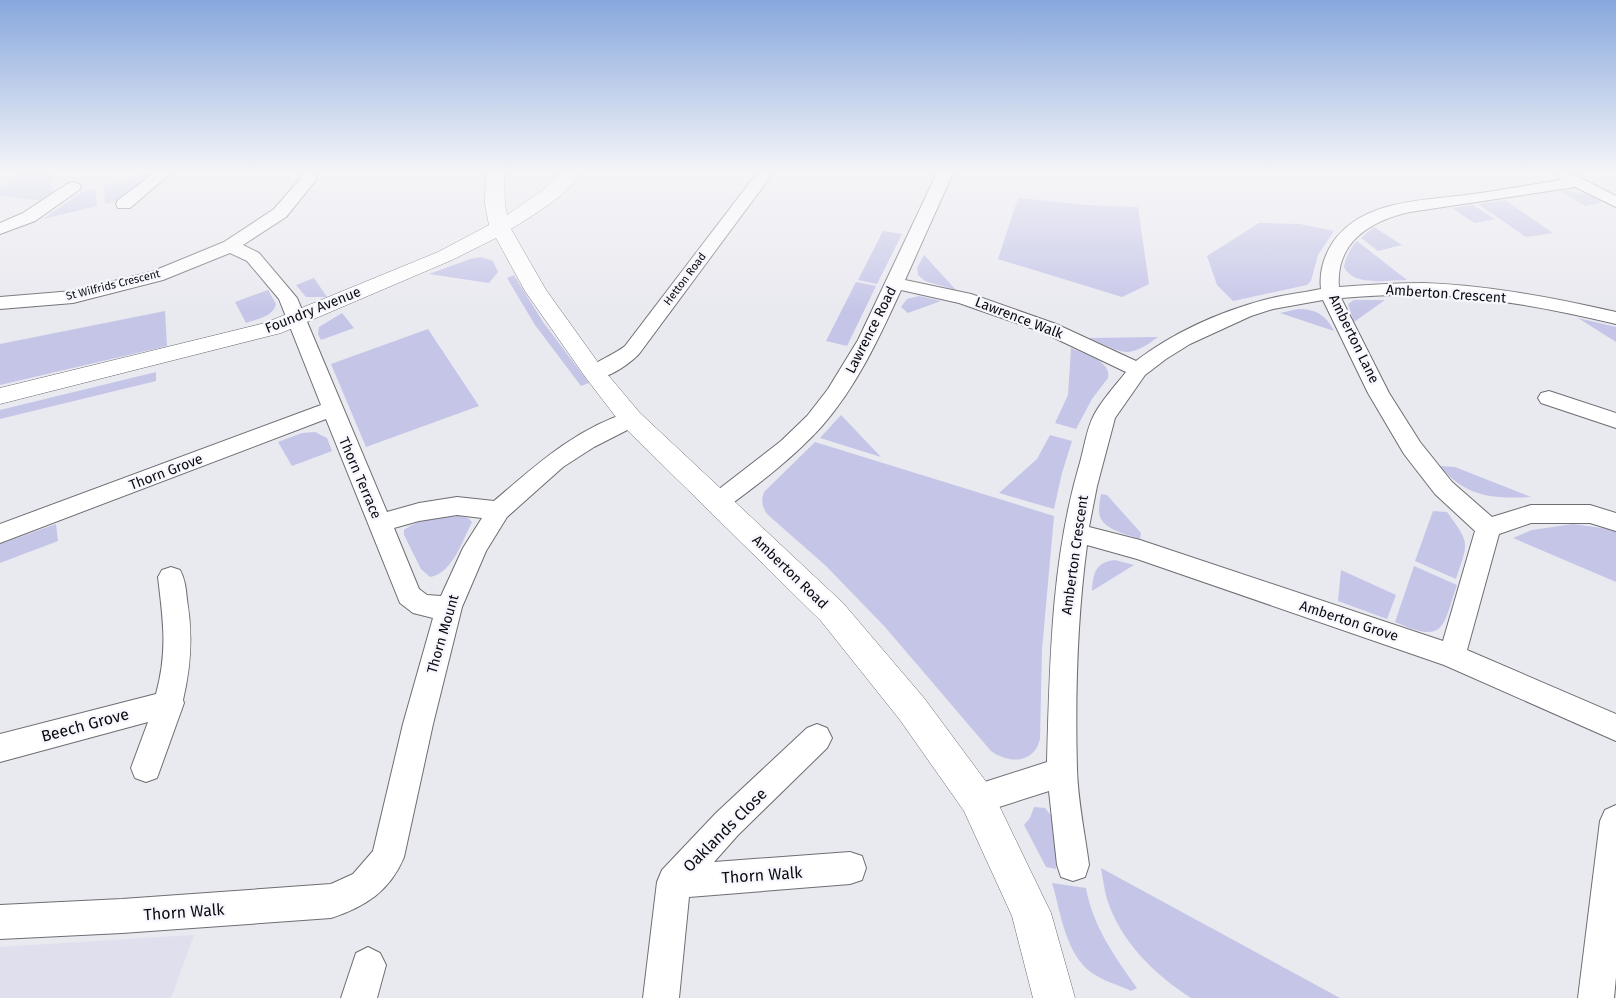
<svg xmlns="http://www.w3.org/2000/svg" width="1616" height="998" viewBox="0 0 1616 998" font-family="'Fira Sans',sans-serif">
  <style>
    .built { fill: #dfdfee }
    .green { fill: #c5c5e8 }
    .lines { fill: none; stroke-linecap: round; stroke-linejoin: round }
    .minor-casing { stroke: #6d6d73; stroke-width: 2 }
    .tertiary-casing { stroke: #6d6d73; stroke-width: 1 }
    .minor { fill: #fff; fill-rule: evenodd }
    .tertiary { fill: #fff; fill-rule: evenodd }
    .labels { text-anchor: middle; dominant-baseline: central; stroke-width: 4.5; stroke-linejoin: round; paint-order: stroke }
    .far-street-label { font-size: 11px; fill: #0b0b0e; stroke: #f6f6fe }
    .street-label { font-size: 14px; fill: #0b0b0e; stroke: #f6f6fe }
    .near-street-label { font-size: 16px; fill: #0b0b0e; stroke: #f6f6fe }
  </style>
  <rect width="100%" height="100%" fill="#e9e9f0"/>
  <path class="built" d="M194,935l-23,63h-171v-51z"/>
  <path class="green" d="M23,173h24l9,7 -6,4 3,5 -1,4 -10,8 -42,-5v-9z
    M155,173l-37,28 -13,3 -1,-19z
    M95,189l2,17 -54,13 37,-26z
    M1566,190l19,4 17,8 -17,4 -25,-15z
    M1018,198l70,7 50,2 11,77 -27,13 -124,-38z
    M1505,200l48,33 -27,4 -48,-33z
    M1473,205l22,14 -21,4 -22,-15z
    M1259,223l41,1 34,7 -16,24 -7,26 -4,4 -74,16 -16,-16 -10,-29z
    M1374,227l28,18 -24,6 -17,-13z
    M883,231l19,3 -25,50 -19,-4z
    M1357,241l50,39c-19,0 -53,7 -63,-13 2,-10 6,-19 13,-26z
    M924,255l32,35 -31,-9 -7,-6 -1,-7z
    M481,257l12,4 5,11 -9,11 -60,-9 41,-15z
    M514,275l29,47 46,61 -8,3 -46,-61 -28,-47z
    M314,278l13,19h-21l-10,-12z
    M856,282l20,4 -29,60 -21,-5z
    M268,290l8,14c-3,13 -19,15 -30,19l-11,-21z
    M919,296l22,5 -33,12 -7,-6 6,-8z
    M1354,300h31l-31,22 -6,-18z
    M1298,309c18,0 28,6 36,22l-54,-18z
    M165,311l2,35 -167,39v-41z
    M342,313l12,15 -33,12 -3,-6 1,-7z
    M1578,318l38,9v15z
    M428,329l51,77 -113,41 -35,-83z
    M1158,337c-32,24 -36,15 -69,1z
    M1071,348c13,6 41,13 37,30l-16,21 -16,30 -21,-6 13,-28z
    M156,372v9l-156,38v-9z
    M841,415l40,42 -61,-19z
    M315,432l12,6 5,13 -40,15 -14,-24 24,-9z
    M1050,435l22,6 -10,32 -8,36 -55,-16 38,-34z
    M815,442l239,74 -12,134 -2,89c-6,25 -31,25 -49,12l-106,-124 -59,-61 -59,-52c-5,-8 -6,-13 -3,-22z
    M1440,466l15,1 76,30c-38,2 -66,0 -91,-31z
    M1101,494l6,1 34,38 -1,6c-14,-5 -41,-10 -41,-28 0,-6 1,-11 2,-17z
    M1433,511l14,1c24,33 21,29 9,67l-41,-18z
    M460,516l8,2 4,4c-10,19 -19,51 -42,55l-9,-8 -17,-34v-5c16,-12 36,-12 56,-14z
    M56,524l2,17 -58,22v-19z
    M1573,524l43,6v52l-103,-44 19,-8z
    M1115,560l19,5 -42,26c1,-17 3,-29 23,-31z
    M1414,566l43,19c-15,44 -12,59 -62,37z
    M1341,570l55,25 -9,24 -49,-18z
    M1034,807l11,1 9,11 2,50 -10,-2 -22,-42 6,-7z
    M1101,868l239,130h-149c-36,-23 -71,-57 -84,-99 -3,-10 -4,-21 -6,-31z
    M1052,883l34,5c7,39 29,69 51,100l-6,3c-12,-6 -28,-10 -39,-18 -27,-19 -31,-61 -40,-90z"/>
  <g class="lines">
    <g class="minor-casing">
      <path id="minor" d="M154,173h17l-41,35h-12l-2,-4 2,-4z
        M301,173h16l-1,7 -30,37 -43,28 16,8 38,45 90,214 32,-9 38,-6 37,4c41,-35 83,-74 137,-89l8,2 3,5 -3,5 -45,23 -31,20 -56,50 -21,34 -24,56 -29,117 -29,133c-14,34 -39,50 -73,61l-209,15 -122,6v-34l122,-6 209,-15 22,-10 20,-23 30,-127 30,-106 -20,-5 -13,-10 -74,-184 -326,124v-19l321,-119 -42,-106 -32,-38 -17,-8 -67,27 -90,23 -73,6v-12l73,-6 78,-19 73,-30 50,-33 26,-30zM457,515l25,3 -19,30 -22,48 -14,-1 -8,-6 -25,-61 25,-7z
        M757,173h16l-134,181c-12,12 -35,28 -52,24l-3,-5c5,-9 30,-18 41,-27z
        M937,173h16l-48,107 66,14 85,30 80,37c37,-28 83,-49 128,-61 18,-5 38,-7 57,-11 -2,-17 3,-33 12,-47 30,-42 87,-41 133,-47 31,-4 63,-10 95,-15l-4,-4 2,-3h12l45,23v11l-41,-20 -165,25c-38,8 -75,30 -71,75 28,-2 56,-4 84,-4 65,2 130,15 193,29v12c-64,-15 -129,-28 -194,-29 -27,-1 -54,1 -81,3l48,95 31,49 32,40 40,35 39,-12h59l26,8v18l-26,-8h-59l-32,11 -32,116 149,64v27l-172,-76 -307,-106 -50,-14c-10,75 -12,151 -10,225 1,32 8,64 12,95l-4,12 -12,4 -12,-4 -4,-12 -8,-74 -72,23 -11,-4 -5,-11 5,-11 81,-26c3,-99 4,-200 32,-296 5,-16 7,-36 15,-51 8,-15 21,-29 32,-43l-84,-40 -83,-29 -58,-13c-22,48 -44,96 -79,136 -28,31 -62,57 -96,82l-8,3 -8,-3 -4,-6 4,-6 71,-55 26,-25 21,-27 30,-49zM1323,300l45,93 36,61 31,40 40,37 -32,110 -303,-101 -51,-13 8,-41 18,-68 30,-43 21,-16 24,-15 61,-28 22,-7z
        M73,182l6,2 2,3 -2,3 -44,31 -35,13v-11l23,-10 44,-29z
        M1549,391l67,22v15l-75,-25 -3,-5 3,-5z
        M171,567l9,3c5,9 6,19 7,30 6,35 4,66 -4,100l1,3 -27,75 -11,4 -11,-4 -4,-10 17,-46 -148,40v-28l156,-40c12,-44 7,-74 2,-117l4,-7z
        M817,724l10,4 5,10 -5,10 -89,87 -24,27 136,-10 12,4 4,12 -4,12 -12,4 -161,13 -10,101h-36l14,-116 5,-12 54,-57 91,-85z
        M1616,805v172l-2,21h-36l22,-177 5,-11z
        M368,947l12,6 6,12 -9,33h-36l15,-45z"/>
    </g>
    <g class="tertiary-casing">
      <path id="tertiary" d="M486,173h18l1,31 2,11 36,-25 19,-17h19c-12,21 -49,43 -70,56l35,61 56,78 38,45 203,190 81,95 66,89 61,126 24,85h-42l-21,-82 -48,-105 -64,-91 -79,-99 -199,-196 -36,-47 -61,-87 -29,-53 -44,22 -171,73 -281,71v-16l265,-65 173,-71 51,-27 -4,-21z"/>
    </g>
    <use href="#minor" class="minor"/>
    <use href="#tertiary" class="tertiary"/>
  </g>
  <linearGradient id="sky" x2="0" y2="1"><stop stop-color="#88a8dd"/><stop offset="0.55" stop-color="#f5f5f8"/><stop offset="1" stop-color="#f5f5f8" stop-opacity="0"/></linearGradient>
  <rect width="1616" height="312" fill="url(#sky)"/>
  <g class="labels">
    <g class="far-street-label">
      <text transform="translate(685 279) rotate(-53)">Hetton Road</text>
      <text transform="translate(113 285) rotate(-14)">St Wilfrids Crescent</text>
    </g>
    <g class="street-label">
      <text transform="translate(1446 294) rotate(4)">Amberton Crescent</text>
      <text transform="translate(313 310) rotate(-22)">Foundry Avenue</text>
      <text transform="translate(1019 318) rotate(21)">Lawrence Walk</text>
      <text transform="translate(871 330) rotate(-63)">Lawrence Road</text>
      <text transform="translate(1354 339) rotate(64)">Amberton Lane</text>
      <text transform="translate(166 472) rotate(-21)">Thorn Grove</text>
      <text transform="translate(360 478) rotate(67)">Thorn Terrace</text>
      <text transform="translate(1075 555) rotate(-82)">Amberton Crescent</text>
      <text transform="translate(790 572) rotate(44)">Amberton Road</text>
      <text transform="translate(1349 621) rotate(18)">Amberton Grove</text>
      <text transform="translate(443 634) rotate(-74)">Thorn Mount</text>
    </g>
    <g class="near-street-label">
      <text transform="translate(85 725) rotate(-15)">Beech Grove</text>
      <text transform="translate(725 830) rotate(-45)">Oaklands Close</text>
      <text transform="translate(762 875) rotate(-4)">Thorn Walk</text>
      <text transform="translate(184 912) rotate(-4)">Thorn Walk</text>
    </g>
  </g>
</svg>
